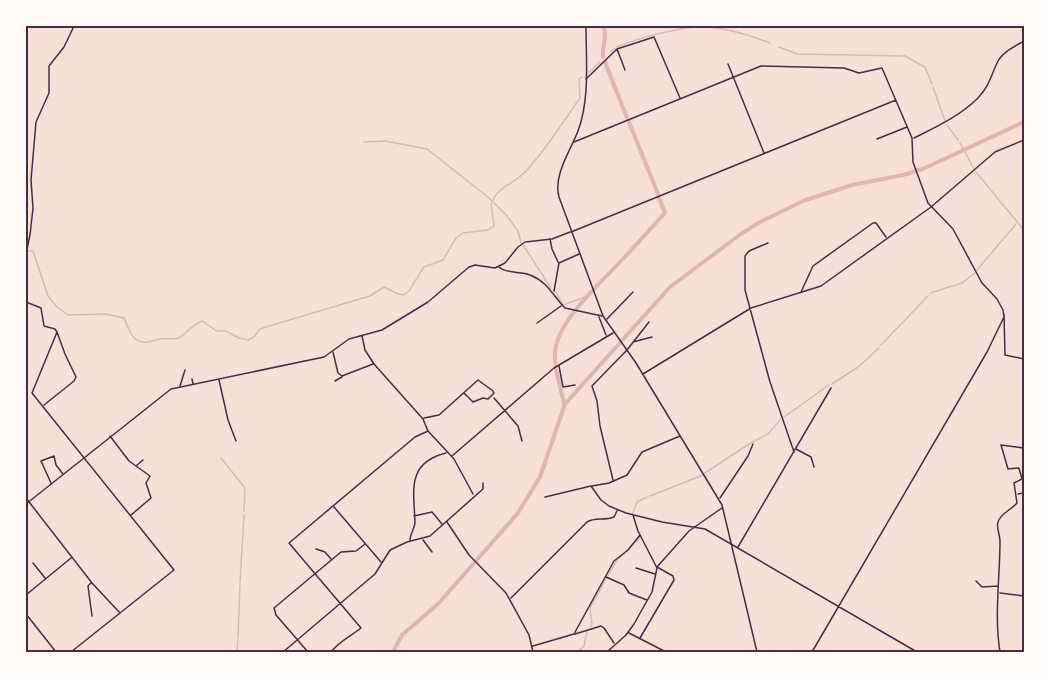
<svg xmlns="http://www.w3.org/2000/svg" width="1050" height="678" viewBox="0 0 1050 678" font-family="'Noto Sans',sans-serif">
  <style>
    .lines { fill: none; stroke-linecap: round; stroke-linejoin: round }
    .stream { stroke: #dcb8b0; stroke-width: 1.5 }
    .river { stroke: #dcb8b0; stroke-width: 4 }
    .minor { stroke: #4a2c40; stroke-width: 1.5 }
    .tertiary { stroke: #4a2c40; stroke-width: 1.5 }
    .neatline { fill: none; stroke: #4a2c40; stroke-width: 2 }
  </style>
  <rect width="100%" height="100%" fill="#f7e1d7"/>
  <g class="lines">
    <path class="stream" d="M779,47l18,7 108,2 20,11 7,17
      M611,51c14,-11 77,-26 95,-24 22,1 43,8 64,16
      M589,72l11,-10
      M933,87l12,34
      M947,125l11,15
      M364,142l21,-1 42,8 62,49 17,17 12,16 3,11
      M960,143l14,26
      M976,172l42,51
      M493,200c7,-15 23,-17 34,-30 20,-22 36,-48 53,-72l-1,-19 3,-2
      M1019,224l5,7
      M523,245l28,43
      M29,251h4l15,45 8,10 12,9 38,-1 18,4c5,11 8,26 23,24 5,0 9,-3 14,-3 8,-1 16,2 22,-4 7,-6 10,-10 19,-14l15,10h9l13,7 9,2 6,-3 6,-8 9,-3 101,-30 14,-9 14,7 6,1 5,-4 15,-24 19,-7 13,-22 7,-5 25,-3 6,-4 -3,-23
      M977,270l39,-46
      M555,291l8,14 25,-9
      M930,293l32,-10 13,-10
      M881,345l47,-49
      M832,384l26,-17 21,-19
      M784,417l45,-32
      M221,458l24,30 -1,23
      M705,473l44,-29 19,-10 13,-15
      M650,496l53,-21
      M633,513l4,-11 10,-5
      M608,576l9,-16 23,-22
      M240,583l4,-68
      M590,627l2,-2 -2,-17 16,-29
      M238,637l2,-52
      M237,652l1,-13
      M577,652l7,-6 3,-15"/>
    <path class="river" d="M603,26c5,10 -1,20 0,31
      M605,62l22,56
      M629,122l29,72
      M623,259l42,-46 -6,-15
      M556,366c-10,-37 42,-80 65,-105
      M556,370l8,33
      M393,652l9,-17 36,-31 80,-91 22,-36 25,-73 105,-117 71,-53 19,-12 43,-21 49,-16 51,-10 22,-7 99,-46"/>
    <path class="minor" d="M617,49l8,21
      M728,64l36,89
      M586,79l31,-30 37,-12 26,61
      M914,138c22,-11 46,-22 64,-40 12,-13 13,-23 20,-37 5,-9 17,-15 26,-20
      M877,139l30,-12
      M574,142l187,-76 83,2 15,5 23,-5 30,70 1,24 15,41 25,26 29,54 15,16 6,11 1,7 -17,35 -175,300
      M571,232l325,-132
      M550,239l2,10 6,13
      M768,243l-19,8 -4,5v34l25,92 24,70
      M26,254l4,-19 3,-27 -2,-28 5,-58 13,-29v-27l15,-19 10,-21
      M499,267c7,7 22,4 31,8 18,7 23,21 35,33l37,8
      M554,291l5,-28 20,-9
      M801,292l12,-26 60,-43h3l10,14
      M26,302l15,6 3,18 11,3 2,3 8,22 11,23 -2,4 -30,24
      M1004,314l1,41 19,4
      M599,317l7,18
      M607,319l26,-27
      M537,323l24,-17
      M57,332l-25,61 142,177 -103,82
      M362,336l3,14 9,14 49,55 5,12 26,28 19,35
      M633,342l19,-5
      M333,352l5,21 4,3 31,-12
      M559,366l4,21 12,-2
      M643,374l108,-66 70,-22 110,-79 64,-55 29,-12
      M192,379l1,5
      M219,380l9,40 8,21
      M335,381l7,-4
      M180,386l5,-16
      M494,398l24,28 4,15
      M424,418l15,-3 39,-35 15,11 1,2 -6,6 -5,-1 -10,4 -9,-9
      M110,436l19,25 21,15 -4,7 5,15 -20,17
      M796,449l15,8 3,10
      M452,456l102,-88 59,-35
      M136,466l7,-6
      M613,480l-13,-54 -3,-25 -5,-15 35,-36 22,-28
      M51,483l-10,-22 13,-5 2,9 7,9
      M592,486l17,-3 18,-8 15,-23 38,-16
      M1018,494l6,-1
      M545,497l46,-11 10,14 8,6 17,7 36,9 43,7 212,123
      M26,498l66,85 28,30
      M720,498l28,-42 5,-12
      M334,507l47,55
      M414,516l18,-4 10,12
      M447,522l22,33 37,38 23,42 4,17
      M410,540c0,-6 5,-12 5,-18 -1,-31 -9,-59 31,-69
      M423,540l9,12
      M738,547l93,-159
      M316,549l9,3 6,7
      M33,563l12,15
      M636,568l19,6
      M606,577l18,8 5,8 18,7
      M976,581l6,6 16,-1
      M91,583l-3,3 4,30
      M1000,593l24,3
      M26,595l45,-37
      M511,598l76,-76c8,-5 18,-1 27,-5l3,-6
      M26,614l30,38
      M629,633l37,19
      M575,634l26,-8 3,2 10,15
      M640,638l34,-58 -1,-4 -16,-9 32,-36 33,-23
      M533,646l41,-12 40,-73 14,-11 12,-15
      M283,652l92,-78 15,-24 17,-8 23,-6 53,-47v-6
      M308,652l-32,-37 -2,-7 67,-56 15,-1 9,-7
      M331,652c7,-10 20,-16 30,-24l-72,-85 126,-106 13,-6
      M607,652l19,-17 8,-11 18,-32 5,-24 -19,-37 -5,-16
      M1000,652c-6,-36 0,-75 0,-111 0,-7 -4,-13 -2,-19 2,-8 14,-13 19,-19l-3,-20 8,-4 -3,-11 -11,1 -7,-24 23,3"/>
    <path class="tertiary" d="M586,26c0,34 4,73 -8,105 -8,21 -25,44 -19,66l44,119 33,47 86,142 35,147
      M26,504l145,-115 153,-32 25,-18 33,-9 46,-28 41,-35 6,-2 20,3 10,-5 13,-16 7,-5 27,-3 18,-7"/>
  </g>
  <rect width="1050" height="678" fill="none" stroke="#fffaf5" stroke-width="54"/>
  <rect x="27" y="27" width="996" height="624" class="neatline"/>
</svg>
